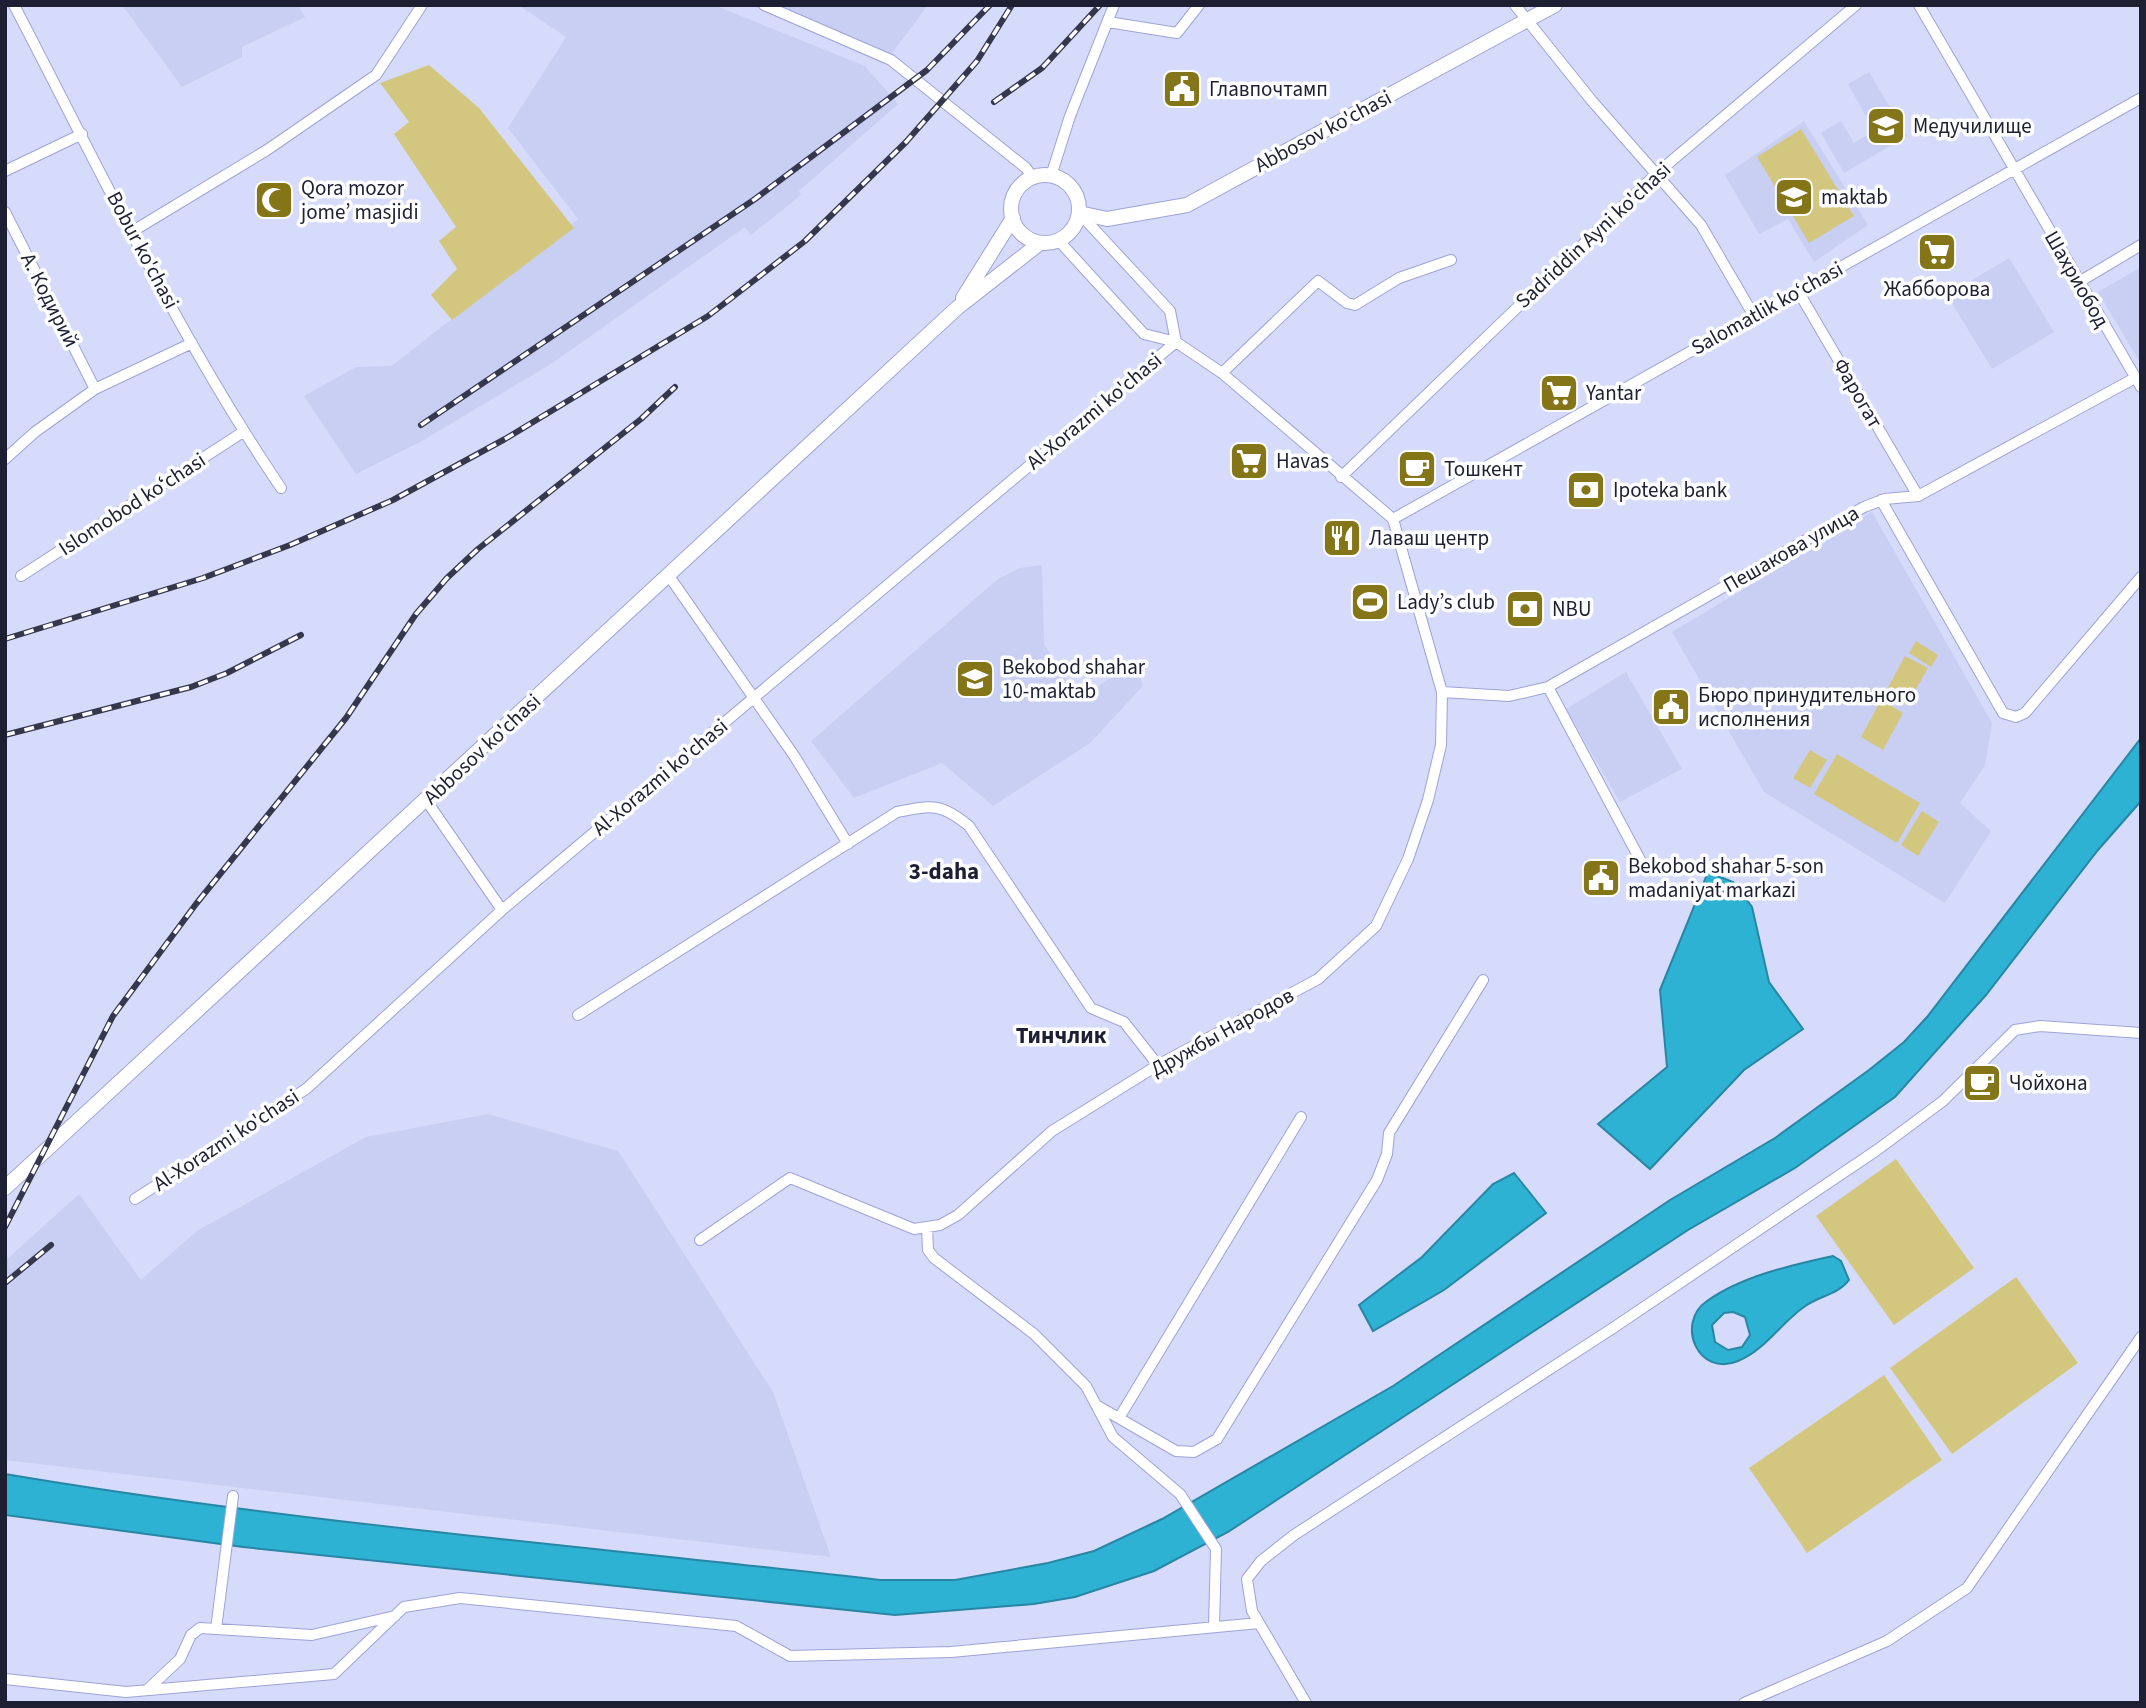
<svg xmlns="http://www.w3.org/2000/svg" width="2146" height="1708" viewBox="0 0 2146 1708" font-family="'Source Sans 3',sans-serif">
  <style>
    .built { fill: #c9cef3 }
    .green { fill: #d3c780 }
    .water { fill: #2db2d4; stroke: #2886a4; stroke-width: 2; fill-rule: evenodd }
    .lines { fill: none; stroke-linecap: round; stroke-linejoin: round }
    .minor-casing { stroke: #9ea3d7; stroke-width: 12 }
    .major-casing { stroke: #9ea3d7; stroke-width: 16 }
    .minor { stroke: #fff; stroke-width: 10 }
    .major { stroke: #fff; stroke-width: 14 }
    .rail-casing { stroke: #35374d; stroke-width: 6 }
    .rail { stroke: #fefefe; stroke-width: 3.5; stroke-dasharray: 10; stroke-linecap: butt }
    .labels { text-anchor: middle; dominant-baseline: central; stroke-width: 7; stroke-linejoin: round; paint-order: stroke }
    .poi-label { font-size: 21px; fill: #1d1f33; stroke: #fefefe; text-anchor: start }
    .street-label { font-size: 21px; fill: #1d1f33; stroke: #fefefe }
    .neighbourhood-label { font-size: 23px; font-weight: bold; fill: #1d1f33; stroke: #fefefe }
  </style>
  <rect width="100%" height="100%" fill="#d6dbfc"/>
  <path class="built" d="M122,5h176l7,12 -63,30v10l-60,30z
    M518,5h196l151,61 33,38 -99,87 2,4 -50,40 -6,-8 -194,137 -131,78 -64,32 -52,-78 52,-29 36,-1 186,-147 -70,-91 58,-91z
    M751,5h177l-44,59z
    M1869,72l38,64 -63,37 -23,-40 20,-12 13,22 20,-12 -26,-47z
    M1804,121l64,104 -54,37 -26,-43 -29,15 -34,-59z
    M2009,258l45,74 -62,37 -45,-74z
    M2141,267v97l-43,-72z
    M1872,512l120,211 -7,42 -25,38 31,28 -46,72 -181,-111 -92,-160z
    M1042,565l2,79 35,56 56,-40 8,26 -53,57 -97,63 -51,-43 -88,35 -43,-57 187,-162 22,-11z
    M1626,672l56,97 -62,33 -54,-93z
    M488,1114l130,37 155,241 58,165 -826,-97v-199l74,-67 62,86 56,-49 169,-94z"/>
  <path class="green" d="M429,65l50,43 95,120 -122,92 -21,-25 26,-26 -18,-28 17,-14 -62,-93 15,-12 -29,-39z
    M1801,129l53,87 -45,27 -52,-86z
    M1916,641l22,14 -7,12 -22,-14z
    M1905,656l23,12 -21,37 -22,-12z
    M1881,700l22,13 -20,37 -22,-13z
    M1810,750l17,10 -17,28 -17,-10z
    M1837,754l83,49 -23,40 -83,-49z
    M1922,811l17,11 -21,34 -17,-11z
    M1896,1159l78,109 -80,57 -78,-109z
    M2016,1277l62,86 -126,91 -62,-86z
    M1884,1375l58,85 -135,93 -58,-85z"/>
  <path class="water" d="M2141,738v63l-43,49 -112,145 -91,102 -100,71 -107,62 -460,302 -74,39 -79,26 -41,7 -139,11 -652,-68 -238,-32v-41c290,49 583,72 875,106h75l93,-17 46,-12 68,-32 231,-133 277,-186 105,-62 94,-68 35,-28 23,-25z
    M1708,872l25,10 19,25 17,75 34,47 -59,41 -94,99 -52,-45 69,-57 -7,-77z
    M1514,1173l32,40 -102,77 -71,41 -14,-26 63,-48 71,-73z
    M1833,1256l8,5 8,19c-11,15 -31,16 -45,27 -23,16 -39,43 -66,54 -40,17 -63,-38 -31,-60 35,-25 85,-36 126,-45zM1733,1312l12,5 5,18 -8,12 -14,3 -13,-8 -3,-17 12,-12z"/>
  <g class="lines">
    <g class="minor-casing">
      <path id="minor" d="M14,5c85,163 164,331 267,483
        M764,5l127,55 135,108 7,10
        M1515,5l77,96 109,124 53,91
        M1919,5l222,382
        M1108,22l69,11 22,-28
        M5,171l77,-37
        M1051,176l19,-60 44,-111
        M5,212l90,177
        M1079,213l91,98 6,31
        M133,231l134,-81 109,-75 46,-70
        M1059,241l85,93 32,8 46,31 171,146
        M2079,282l62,-37
        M1798,291l120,205
        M1222,373l96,-92 29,22 8,2 44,-27 52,-18
        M5,459l30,-27 60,-43 97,-46
        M1341,477l315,-303 200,-169
        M1881,500l122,213 13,4 9,-4 116,-136
        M1393,519l748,-421
        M21,576l222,-144
        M669,576l126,181 53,87
        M1548,687l97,182
        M1442,692l67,4 39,-9 316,-180 21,-8 33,-3 217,-118
        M426,800l76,110
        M578,1015l319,-203c35,-7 44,-9 72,14l122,182 33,14 34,43
        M135,1199l171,-110 196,-179 674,-568
        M927,1227l1,23 6,8 100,76 52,52 27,51 67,57 36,55 -2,77
        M700,1240l90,-62 124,51 26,-4 18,-10 94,-84 106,-66 160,-86 58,-53 32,-67 20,-59 13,-55 1,-53 -49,-173
        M1096,1405l80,46 18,1 23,-13 160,-259 10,-26 2,-21 94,-153
        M1119,1418l182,-301
        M216,1629l17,-133
        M5,1679l121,13 208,-18 70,-67 56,-9 276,28 54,30 161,-4 308,-29
        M147,1690l33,-31 11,-24 9,-7 112,7 83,-19
        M1306,1703l-54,-92 -5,-32 14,-18 33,-26 319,-207 264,-178 66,-49 72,-71 25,-4 101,7
        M1744,1703l143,-62 80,-53 174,-251"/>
    </g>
    <g class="major-casing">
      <path id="major" d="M1011 209a34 34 0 1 1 68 0a34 34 0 1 1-68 0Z
        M1079,213l28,6 80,-14 368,-200
        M963,298l50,-80
        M5,1188l952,-880 83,-65"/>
    </g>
    <use href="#minor" class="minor"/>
    <use href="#major" class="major"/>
    <g class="rail-casing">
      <path id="rail" d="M994,102l48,-34 58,-63
        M421,425l334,-226 172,-129 63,-65
        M5,639l198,-61 87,-33 103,-45 112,-61 203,-123 97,-75 101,-99 71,-81 35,-56
        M5,735l186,-48 36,-14 74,-38
        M5,1227l108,-211 83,-112 150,-186 70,-104 31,-36 31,-29 163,-130 34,-32
        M5,1283l46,-38"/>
    </g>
    <use href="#rail" class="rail"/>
  </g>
  <defs>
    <g id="civic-square" transform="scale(2.0125)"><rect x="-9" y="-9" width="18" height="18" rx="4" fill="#847518" stroke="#fefefe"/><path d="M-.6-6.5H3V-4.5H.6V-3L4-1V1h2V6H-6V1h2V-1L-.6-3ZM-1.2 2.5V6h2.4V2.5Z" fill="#fff"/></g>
    <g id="university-square" transform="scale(2.0125)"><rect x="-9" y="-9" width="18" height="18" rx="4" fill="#847518" stroke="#fefefe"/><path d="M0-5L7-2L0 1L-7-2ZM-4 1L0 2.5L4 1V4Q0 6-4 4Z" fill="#fff"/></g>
    <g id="school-square" transform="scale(2.0125)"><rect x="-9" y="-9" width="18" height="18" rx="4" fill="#847518" stroke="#fefefe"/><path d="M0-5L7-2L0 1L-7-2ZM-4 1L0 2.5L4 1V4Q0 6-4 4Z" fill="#fff"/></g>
    <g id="mosque-square" transform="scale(2.0125)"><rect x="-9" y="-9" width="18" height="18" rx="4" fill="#847518" stroke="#fefefe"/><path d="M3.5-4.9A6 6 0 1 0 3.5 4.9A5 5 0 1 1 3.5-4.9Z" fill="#fff"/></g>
    <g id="supermarket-square" transform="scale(2.0125)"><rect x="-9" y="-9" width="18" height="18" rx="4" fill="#847518" stroke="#fefefe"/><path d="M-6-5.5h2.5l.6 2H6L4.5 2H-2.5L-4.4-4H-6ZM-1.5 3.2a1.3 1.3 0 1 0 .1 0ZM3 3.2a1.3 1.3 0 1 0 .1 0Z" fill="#fff"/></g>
    <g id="cafe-square" transform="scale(2.0125)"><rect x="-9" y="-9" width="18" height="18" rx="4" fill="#847518" stroke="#fefefe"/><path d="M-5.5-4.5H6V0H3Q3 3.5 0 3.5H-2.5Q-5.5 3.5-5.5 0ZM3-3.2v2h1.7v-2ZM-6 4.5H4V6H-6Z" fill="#fff"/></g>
    <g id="bank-square" transform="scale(2.0125)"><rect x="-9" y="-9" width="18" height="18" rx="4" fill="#847518" stroke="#fefefe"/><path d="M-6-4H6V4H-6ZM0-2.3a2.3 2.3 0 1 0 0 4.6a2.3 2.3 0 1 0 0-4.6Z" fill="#fff"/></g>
    <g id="restaurant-square" transform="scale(2.0125)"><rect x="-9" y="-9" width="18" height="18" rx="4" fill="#847518" stroke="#fefefe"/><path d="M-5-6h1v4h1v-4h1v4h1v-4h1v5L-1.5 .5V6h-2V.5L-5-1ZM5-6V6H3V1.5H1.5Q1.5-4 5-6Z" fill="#fff"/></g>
    <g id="stadium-square" transform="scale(2.0125)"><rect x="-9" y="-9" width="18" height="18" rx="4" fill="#847518" stroke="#fefefe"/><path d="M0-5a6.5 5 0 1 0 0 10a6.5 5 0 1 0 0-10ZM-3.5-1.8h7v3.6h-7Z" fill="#fff"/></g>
  </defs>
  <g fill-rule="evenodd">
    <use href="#civic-square" x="1182" y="89"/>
    <use href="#university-square" x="1886" y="126"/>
    <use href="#school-square" x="1794" y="197"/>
    <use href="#mosque-square" x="274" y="200"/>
    <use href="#supermarket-square" x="1937" y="252"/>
    <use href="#supermarket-square" x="1559" y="393"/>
    <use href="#supermarket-square" x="1249" y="461"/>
    <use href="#cafe-square" x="1417" y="469"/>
    <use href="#bank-square" x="1586" y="490"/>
    <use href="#restaurant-square" x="1342" y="538"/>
    <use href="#stadium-square" x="1370" y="602"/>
    <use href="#bank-square" x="1525" y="609"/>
    <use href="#school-square" x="975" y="679"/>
    <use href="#civic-square" x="1671" y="707"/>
    <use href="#civic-square" x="1601" y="878"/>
    <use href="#cafe-square" x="1982" y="1083"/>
  </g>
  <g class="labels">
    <g class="poi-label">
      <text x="1209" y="89">Главпочтамп</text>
      <text x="1913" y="126">Медучилище</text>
      <text x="301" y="188">Qora mozor<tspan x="301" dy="24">jome’ masjidi</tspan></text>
      <text x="1821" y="197">maktab</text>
      <text x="1937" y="289" text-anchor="middle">Жабборова</text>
      <text x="1586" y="393">Yantar</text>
      <text x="1276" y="461">Havas</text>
      <text x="1444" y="469">Тошкент</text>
      <text x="1613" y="490">Ipoteka bank</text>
      <text x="1369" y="538">Лаваш центр</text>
      <text x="1397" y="602">Lady’s club</text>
      <text x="1552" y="609">NBU</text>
      <text x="1002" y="667">Bekobod shahar<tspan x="1002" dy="24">10-maktab</tspan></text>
      <text x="1698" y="695">Бюро принудительного<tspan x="1698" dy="24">исполнения</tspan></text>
      <text x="1628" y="866">Bekobod shahar 5-son<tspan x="1628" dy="24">madaniyat markazi</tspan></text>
      <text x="2009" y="1083">Чойхона</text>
    </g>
    <g class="street-label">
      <text transform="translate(1323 131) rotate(-28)">Abbosov ko'chasi</text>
      <text transform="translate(1593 235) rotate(-43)">Sadriddin Ayni ko'chasi</text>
      <text transform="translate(143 250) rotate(62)">Bobur ko'chasi</text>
      <text transform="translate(2077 279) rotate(60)">Шахриобод</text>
      <text transform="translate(50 300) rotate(63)">А. Кодирий</text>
      <text transform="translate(1767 308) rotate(-29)">Salomatlik ko‘chasi</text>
      <text transform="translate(1858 393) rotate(60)">Фарогат</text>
      <text transform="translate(1094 411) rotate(-40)">Al-Xorazmi ko'chasi</text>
      <text transform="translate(132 504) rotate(-33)">Islomobod koʻchasi</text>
      <text transform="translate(1791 549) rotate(-30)">Пешакова улица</text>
      <text transform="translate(482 749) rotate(-43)">Abbosov ko'chasi</text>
      <text transform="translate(660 777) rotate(-40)">Al-Xorazmi ko'chasi</text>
      <text transform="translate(1222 1032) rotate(-29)">Дружбы Народов</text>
      <text transform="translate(226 1140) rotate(-33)">Al-Xorazmi ko'chasi</text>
    </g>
    <g class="neighbourhood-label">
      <text x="944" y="871">3-daha</text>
      <text x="1061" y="1035">Тинчлик</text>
    </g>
  </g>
  <rect width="2146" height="1708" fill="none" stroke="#1d1f33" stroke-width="14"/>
</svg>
